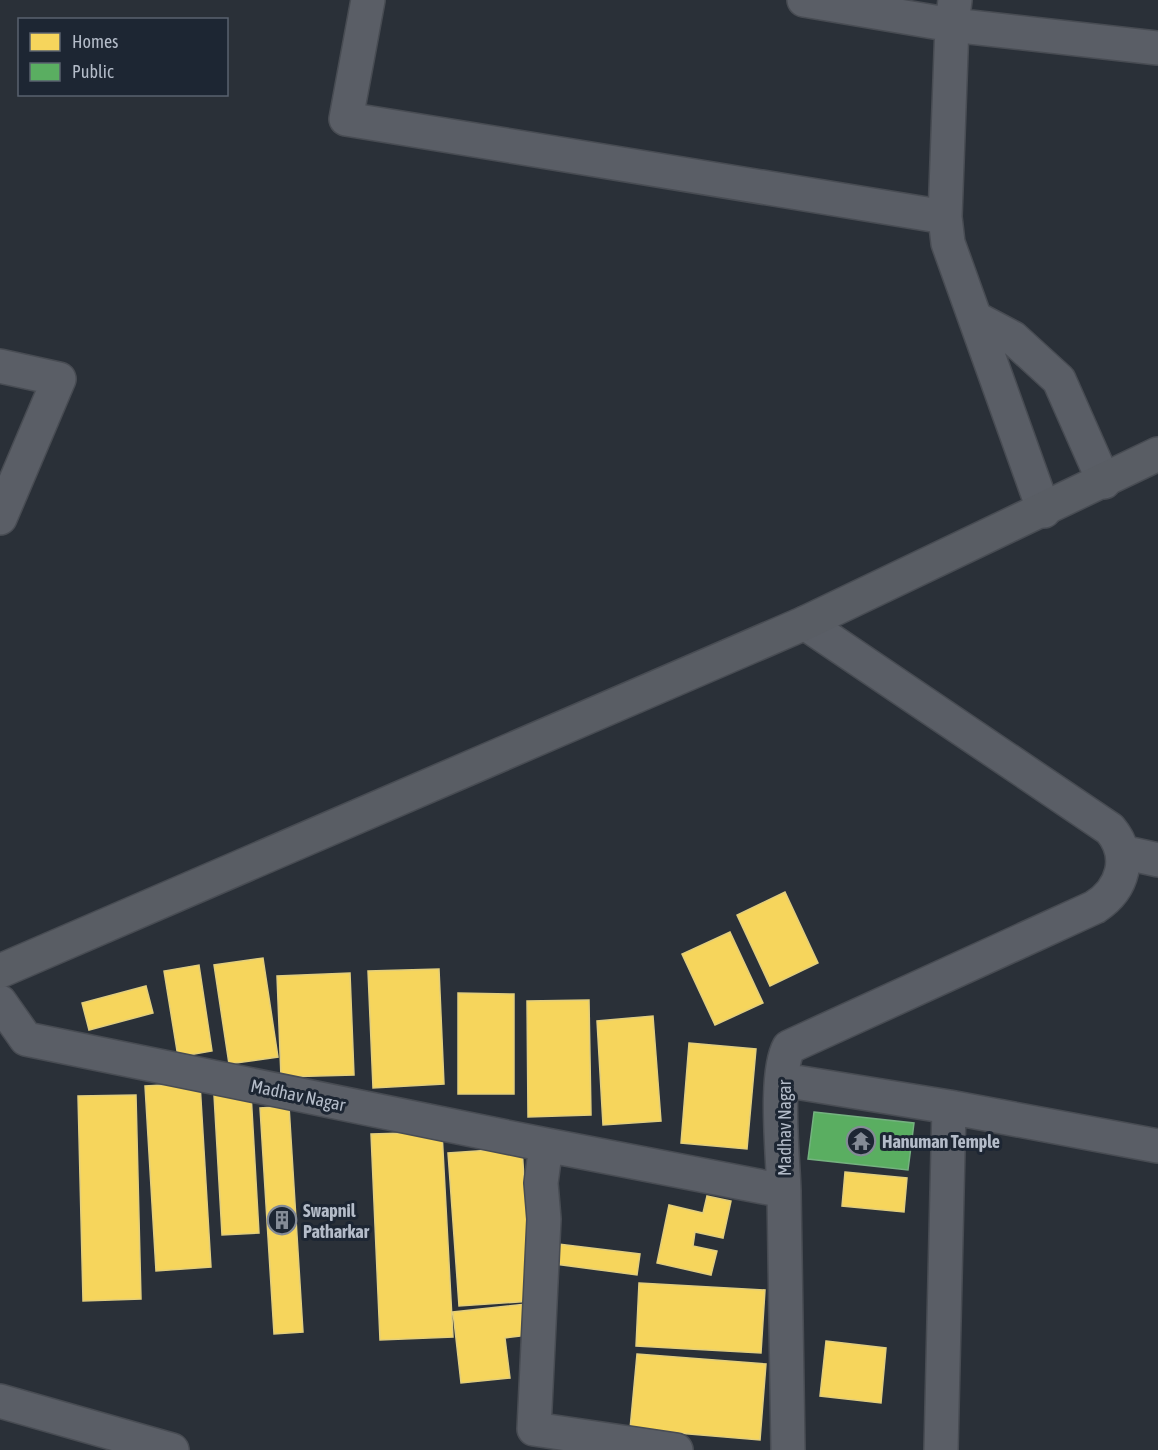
<svg xmlns="http://www.w3.org/2000/svg" width="1158" height="1450" viewBox="0 0 1158 1450" font-family="'Asap Condensed',sans-serif">
  <style>
    .homes { fill: #f6d55c; stroke: #e2ce7d; stroke-width: 1.5 }
    .public { fill: #5aae61; stroke: #75b280; stroke-width: 1.5 }
    .lines { fill: none; stroke-linecap: round; stroke-linejoin: round }
    .minor-casing { stroke: #484c53; stroke-width: 36 }
    .secondary-casing { stroke: #484c53; stroke-width: 36 }
    .minor { stroke: #5a5e66; stroke-width: 33 }
    .secondary { stroke: #595d64; stroke-width: 33 }
    .labels { text-anchor: middle; dominant-baseline: central; stroke-width: 6; stroke-linejoin: round; paint-order: stroke }
    .street-label { font-size: 18px; fill: #b4bcc9; stroke: #1d2633 }
    .poi-label { font-size: 18px; font-weight: bold; fill: #b4bcc9; stroke: #1d2633; text-anchor: start }
  </style>
  <rect width="100%" height="100%" fill="#2a3038"/>
  <path class="homes" d="M785,892l33,71 -48,23 -33,-71z
    M730,932l33,71 -48,22 -33,-71z
    M263,958l15,99 -49,7 -15,-99z
    M199,965l13,86 -34,6 -14,-86z
    M439,969l5,115 -71,4 -5,-117z
    M350,973l4,102 -73,2 -4,-101z
    M146,986l7,27 -64,17 -7,-27z
    M458,993l56,1v100h-56z
    M589,1000l2,115 -63,2 -1,-116z
    M653,1016l8,105 -58,4 -6,-104z
    M689,1043l67,6 -9,100 -66,-6z
    M200,1083l11,184 -55,4 -11,-185z
    M251,1093l8,140 -37,2 -8,-140z
    M136,1095l5,204 -58,2 -5,-205z
    M289,1106l14,226 -29,2 -14,-226z
    M442,1132l11,205 -73,3 -9,-206z
    M522,1148l10,153 -73,5 -11,-153z
    M845,1172l62,6 -3,34 -62,-6z
    M707,1196l24,5 -8,37 -28,-6 -2,14 24,5 -6,24 -54,-12 12,-58 34,8z
    M558,1244l82,10 -3,21 -82,-11z
    M639,1283l126,7 -4,63 -125,-7z
    M526,1304l2,31 -23,3 5,40 -49,5 -8,-71z
    M826,1341l60,7 -5,55 -61,-7z
    M637,1354l129,10 -6,76 -130,-11z"/>
  <path class="public" d="M814,1112l100,11 -6,47 -100,-11z"/>
  <g class="lines">
    <g class="minor-casing">
      <path id="minor" d="M368,0l-22,119 599,98
        M804,0l148,25 -7,192 3,26 96,268
        M955,0l-3,25 206,23
        M975,318l38,20 46,42 45,102
        M0,366l59,13 -59,139
        M1122,852l36,8
        M0,1002l26,37 520,106 238,46c-1,-35 -10,-117 5,-144l306,-140c28,-18 38,-51 15,-78l-305,-206
        M783,1080l166,27 209,39
        M546,1145l-5,38 3,36 -10,210 142,21
        M784,1191l4,259
        M0,1401l172,49
        M941,1450l8,-343"/>
    </g>
    <g class="secondary-casing">
      <path id="secondary" d="M0,971l805,-348 353,-169"/>
    </g>
    <use href="#minor" class="minor"/>
    <use href="#secondary" class="secondary"/>
  </g>
  <defs>
    <g id="temple-ring" transform="scale(1.5)"><circle r="9.5" fill="#1d2633" stroke="#848b96" stroke-width="1.5"/><path d="M0-6L5-2H3V0L6.5 2.5H4V6H1.5V3h-3V6H-4V2.5H-6.5L-3 0V-2H-5Z" fill="#848b96"/></g>
    <g id="building-ring" transform="scale(1.5)"><circle r="9.5" fill="#1d2633" stroke="#848b96" stroke-width="1.5"/><path d="M-4-6H4V6H1V3H-1V6H-4ZM-2.5-4.3h1.7v1.8h-1.7ZM.8-4.3h1.7v1.8H.8ZM-2.5-1h1.7V.8h-1.7ZM.8-1h1.7V.8H.8Z" fill="#848b96"/></g>
  </defs>
  <g fill-rule="evenodd">
    <use href="#temple-ring" x="861" y="1141"/>
    <use href="#building-ring" x="282" y="1220"/>
  </g>
  <g class="labels">
    <g class="street-label">
      <text transform="translate(298 1095) rotate(12)">Madhav Nagar</text>
      <text transform="translate(784 1128) rotate(-90)">Madhav Nagar</text>
    </g>
    <g class="poi-label">
      <text x="882" y="1141">Hanuman Temple</text>
      <text x="303" y="1210">Swapnil<tspan x="303" dy="21">Patharkar</tspan></text>
    </g>
  </g>
  <rect x="18" y="18" width="210" height="78" fill="#1d2633" stroke="#59626f" stroke-width="1.5"/>
  <rect x="30" y="33" width="30" height="18" fill="#f6d55c" stroke="#59626f" stroke-width="1.5"/>
  <text x="72" y="48" font-size="18" fill="#b4bcc9">Homes</text>
  <rect x="30" y="63" width="30" height="18" fill="#5aae61" stroke="#59626f" stroke-width="1.5"/>
  <text x="72" y="78" font-size="18" fill="#b4bcc9">Public</text>
</svg>
